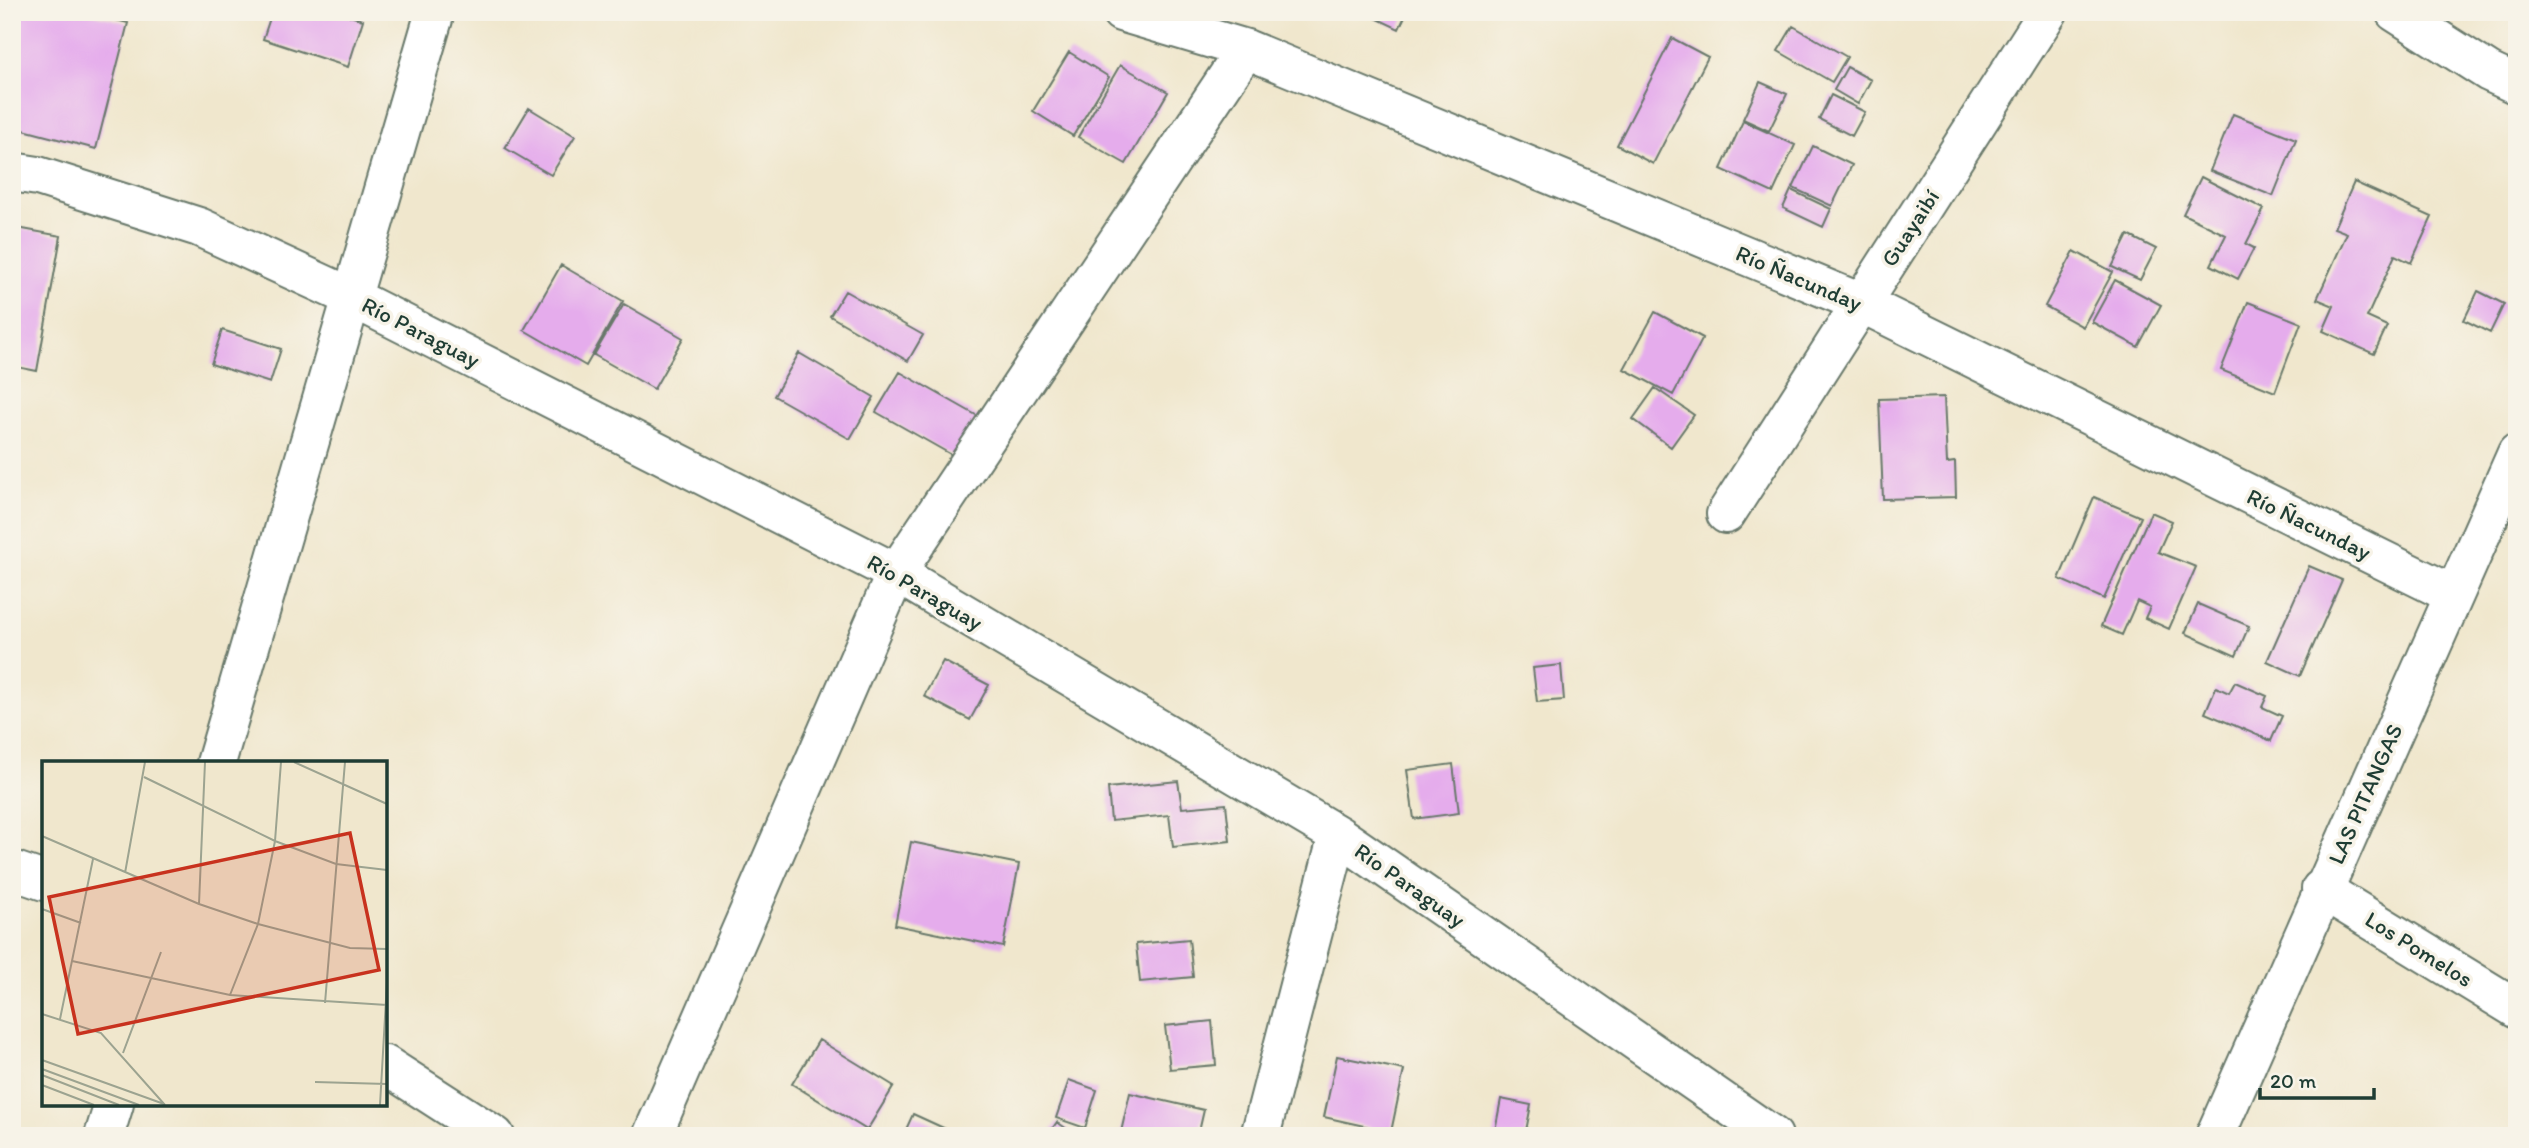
<svg xmlns="http://www.w3.org/2000/svg" width="2529" height="1148" viewBox="0 0 2529 1148" font-family="Itim,sans-serif">
  <style>
    .building { fill: #e5acec }
    .lines { fill: none; stroke-linecap: round; stroke-linejoin: round }
    .minor-casing { stroke: #68786a; stroke-width: 42 }
    .minor { stroke: #fff; stroke-width: 38 }
    .labels { text-anchor: middle; dominant-baseline: central; stroke-width: 7; stroke-linejoin: round; paint-order: stroke }
    .street-label { font-size: 23px; fill: #1f3d34; stroke: #f7f3e8 }
    .inset-road { fill: none; stroke: #9ca390; stroke-width: 2 }
    .view { fill: #c8321e; fill-opacity: 0.15; stroke: #c8321e; stroke-width: 3.5 }
    .inset-edge { fill: none; stroke: #1f3d34; stroke-width: 3.5 }
  </style>
  <rect width="100%" height="100%" fill="#f7f3e8"/>
  <filter id="ink" filterUnits="userSpaceOnUse"><feTurbulence type="fractalNoise" baseFrequency=".0143" numOctaves="2"/><feDisplacementMap in="SourceGraphic" scale="14" xChannelSelector="R" yChannelSelector="G"/><feConvolveMatrix kernelMatrix="1 2 1 2 8 2 1 2 1" color-interpolation-filters="sRGB"/></filter>
  <filter id="wash" filterUnits="userSpaceOnUse"><feTurbulence type="fractalNoise" baseFrequency=".00686" numOctaves="4" result="noise"/><feDisplacementMap in="SourceGraphic" scale="28" xChannelSelector="R" yChannelSelector="G"/><feGaussianBlur stdDeviation="1.57" result="paint"/><feColorMatrix in="noise" values="0 0 0 0 0 0 0 0 0 0 0 0 0 0 0 0 0 1.4 0 .05"/><feComposite in="paint" operator="in"/></filter>
  <g filter="url(#wash)">
    <rect width="100%" height="100%" fill="#f0e7cd"/>
    <g id="blocks">
      <path class="building" d="M18,12h67l43,11 -32,126 -84,-22v-91z
        M272,12h65l26,8 -15,47 -85,-28z
        M1363,12h44l-8,17z
        M1793,26l54,31 -15,25 -54,-31z
        M1672,38l36,19 -55,107 -36,-19z
        M1069,52l40,25 -36,59 -40,-25z
        M1120,65l48,27 -42,72 -48,-27z
        M1847,67l24,13 -13,24 -24,-14z
        M1760,82l27,12 -18,37 -26,-12z
        M1831,95l34,17 -13,24 -33,-17z
        M529,108l46,28 -24,39 -46,-27z
        M2233,114l63,25 -23,57 -63,-25z
        M1743,121l52,24 -22,48 -52,-24z
        M1813,146l39,19 -20,41 -39,-18z
        M2201,177l63,32 -18,35 8,4 -16,31 -27,-14 15,-30 -43,-21z
        M2354,182l78,35 -21,46 -16,-8 -28,62 20,9 -13,28 -51,-23 11,-25 -17,-7 30,-66 -13,-5z
        M1791,190l40,19 -8,18 -40,-19z
        M12,227l49,9 -24,135 -25,-5z
        M2128,235l28,14 -16,31 -28,-13z
        M2074,251l39,21 -30,55 -38,-21z
        M561,265l62,36 -37,65 -62,-36z
        M2115,280l46,25 -23,42 -46,-25z
        M845,291l78,44 -15,26 -78,-45z
        M2478,291l26,13 -14,29 -26,-13z
        M2248,302l53,21 -26,69 -54,-22z
        M624,304l59,34 -29,51 -60,-34z
        M1655,312l48,26 -30,57 -49,-26z
        M222,330l59,19 -11,34 -59,-19z
        M799,353l75,44 -24,42 -76,-43z
        M900,372l83,47 -24,40 -83,-47z
        M1655,388l39,27 -23,32 -38,-28z
        M1944,397l3,66 8,-1 1,35 -73,2 -4,-100z
        M2094,497l47,20 -37,82 -45,-20z
        M2151,512l21,9 -14,31 38,15 -27,62 -24,-11 5,-11 -13,-6 -15,34 -21,-9z
        M2309,566l33,14 -42,96 -33,-15z
        M2198,604l51,22 -13,30 -51,-23z
        M943,661l46,24 -19,35 -46,-24z
        M1561,665l3,35 -27,2 -4,-34z
        M2235,682l32,14 -5,11 20,9 -11,25 -66,-28 11,-26 13,6z
        M1453,764l6,49 -45,6 -7,-49z
        M1178,781l4,27 44,-4 4,37 -57,6 -4,-32 -58,6 -3,-33z
        M911,842l108,22 -16,83 -108,-22z
        M1189,939l4,38 -53,5 -4,-38z
        M1212,1021l4,44 -46,4 -5,-43z
        M819,1040l75,46 -27,44 -75,-46z
        M1337,1056l67,14 -13,62 -67,-15z
        M1069,1080l28,10 -12,38 -29,-10z
        M1130,1093l74,17 -6,26h-78z
        M1501,1099l30,6 -6,31h-31z
        M913,1114l48,22h-58z
        M1057,1122l20,14h-30z"/>
    </g>
  </g>
  <g filter="url(#ink)">
    <use href="#blocks" fill-opacity="0" stroke="#68786a" stroke-width="2"/>
    <g class="lines">
      <g class="minor-casing">
        <path id="minor" d="M1121,12l125,37 615,254 593,292
          M2395,12l94,60 28,13
          M12,172l26,4 161,51 150,69 547,277 442,262 435,301
          M1726,514l322,-502
          M216,763l219,-751
          M12,870l32,11
          M2321,889l196,120
          M385,1065l110,71
          M104,1136l10,-32
          M652,1136l244,-563 350,-524
          M1260,1136l78,-301
          M2215,1136l302,-683"/>
      </g>
      <use href="#minor" class="minor"/>
    </g>
  </g>
  <g class="labels">
    <g class="street-label">
      <text transform="translate(1910 228) rotate(-57)">Guayaibí</text>
      <text transform="translate(1799 278) rotate(23)">Río Ñacunday</text>
      <text transform="translate(421 332) rotate(27)">Río Paraguay</text>
      <text transform="translate(2309 524) rotate(26)">Río Ñacunday</text>
      <text transform="translate(925 592) rotate(30)">Río Paraguay</text>
      <text transform="translate(2365 794) rotate(-66)">LAS PITANGAS</text>
      <text transform="translate(1410 885) rotate(35)">Río Paraguay</text>
      <text transform="translate(2419 949) rotate(32)">Los Pomelos</text>
    </g>
  </g>
  <g transform="translate(42 761)">
    <rect width="345" height="345" fill="#f0e7cd"/>
    <path class="inset-road" d="M252,1l93,42M102,16l131,64 61,23 51,6M0,75l157,68 59,20 92,24 37,1M83,112l20,-111M157,143l6,-142M0,148l39,14M30,200l158,34 157,10M188,234l28,-71 17,-83 6,-79M283,242l20,-241M0,253l59,19 64,72M18,258l33,-160M81,292l38,-101M0,299l122,44M0,308l97,36M0,314l77,30M273,321l72,2M0,324l52,20M338,344l7,-123"/>
    <path class="view" d="M308,72l29,137 -301,64 -29,-137z"/>
    <rect width="345" height="345" class="inset-edge"/>
  </g>
  <rect width="2529" height="1148" fill="none" stroke="#f7f3e8" stroke-width="42"/>
  <path d="M2260 1088v10h114v-10" fill="none" stroke="#1f3d34" stroke-width="3.5"/>
  <text x="2270" y="1088" font-size="21" fill="#1f3d34" stroke="#f7f3e8" stroke-width="5" paint-order="stroke">20 m</text>
</svg>
